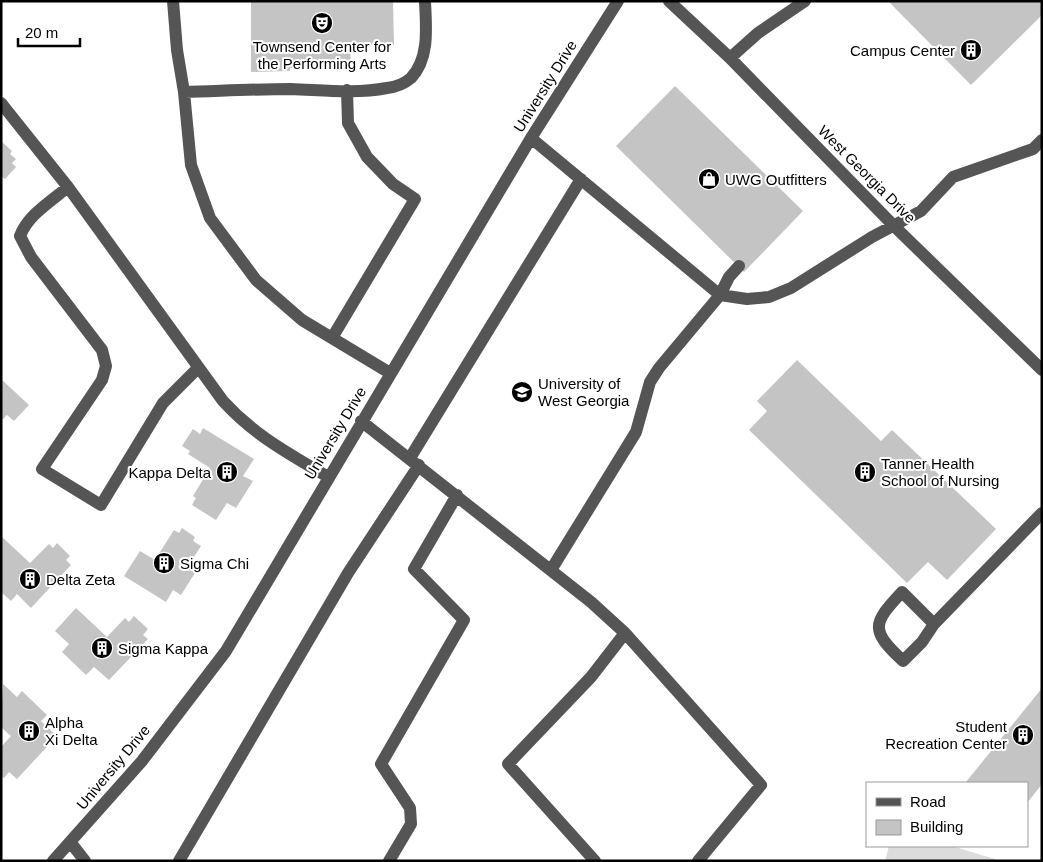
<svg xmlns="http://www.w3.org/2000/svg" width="1043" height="862" viewBox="0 0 1043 862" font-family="Arial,sans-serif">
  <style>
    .green { fill: #dcdcdc }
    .building { fill: #c4c4c4 }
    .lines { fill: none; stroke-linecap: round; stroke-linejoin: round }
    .minor { stroke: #555; stroke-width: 12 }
    .labels { text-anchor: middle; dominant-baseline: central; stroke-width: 4; stroke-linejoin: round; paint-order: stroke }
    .poi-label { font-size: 15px; fill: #000; stroke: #fff; text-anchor: start }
    .street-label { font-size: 15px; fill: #000; stroke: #fff }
  </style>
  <rect width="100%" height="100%" fill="#fff"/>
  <path class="green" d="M889,846h63l49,15h-116z"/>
  <path class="building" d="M251,1h142l1,44h-44l1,23h-61v3l-39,1z
    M888,1h154v14l-71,70z
    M675,86l128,125 -59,61 -128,-126z
    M1,141l11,10 -2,3 6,5 -4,4 4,4 -11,12 -4,-3z
    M797,360l84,81 11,-11 104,99 -49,51 -19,-18 -21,21 -158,-153 18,-19 -10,-10z
    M1,379l28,26 -15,16 -7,-6 -6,6z
    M203,428l51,31 -11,17 10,5 -17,27 -9,-5 -11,17 -24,-15 4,-7 -3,-2 17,-28 -22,-14 2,-3 -8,-5 11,-17 7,5z
    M182,528l13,9 -2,4 8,5 -9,14 8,5 -19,30 -8,-5 -7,12 -42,-26 16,-25 15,9 19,-30 5,3z
    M1,536l29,27 19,-19 4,4 4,-5 13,13 -4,4 5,5 -40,43 -14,-14 -6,7 -10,-9z
    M76,608l31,29 18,-19 4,4 5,-6 14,13 -5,6 5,4 -39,41 -15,-13 -8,8 -24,-23 7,-8 -14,-13z
    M3,684l14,13 5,-6 25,24 -6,6 16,15 -40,43 -8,-7 -5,6 -3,-2v-29l10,-11 -10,-9z
    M1042,688v96l-15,19v-20h-59l-2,-1z"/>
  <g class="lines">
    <path class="minor" d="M173,1l4,49 7,42
      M669,1l61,57 164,168 148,144
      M730,58l28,-25 47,-32
      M1,103l67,84 155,214c32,35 65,52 105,76
      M531,138l189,157 27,4 22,-2 22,-9 81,-51 49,-26 32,-34 80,-28 9,-9
      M68,187c-18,15 -40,28 -48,49l11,21 71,93 4,16 -4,14 -60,89 59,36 62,-102 34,-34
      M332,338l83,-139 -22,-15 -26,-27 -19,-34 -1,-33
      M390,373l-88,-53 -46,-40 -46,-62 -19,-53 -7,-73c36,-1 72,-3 107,-3 31,1 65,5 96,-1 9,-1 17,-4 24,-10 19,-20 15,-52 14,-77
      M361,421l230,181 34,31 136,152 -63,76
      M410,458l171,-279
      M551,570l85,-138 14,-50 9,-14 61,-73 9,-18 10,-11
      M934,624l-32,-32c-30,32 -32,38 1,69l19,-19 12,-18 108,-111
      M71,843l14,18
      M53,861l89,-100 84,-110 305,-513 87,-137
      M179,861l169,-288 71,-108
      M389,861l22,-37 -1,-16 -29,-44 83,-144 -50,-51 43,-74
      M595,861l-87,-97 83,-87 34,-44"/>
  </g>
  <defs>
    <g id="theatre-disc" transform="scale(1.125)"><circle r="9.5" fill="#000" stroke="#fff"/><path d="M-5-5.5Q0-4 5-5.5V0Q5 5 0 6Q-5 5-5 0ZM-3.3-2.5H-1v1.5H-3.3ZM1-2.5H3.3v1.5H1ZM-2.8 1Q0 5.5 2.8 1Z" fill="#fff"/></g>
    <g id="building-disc" transform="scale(1.125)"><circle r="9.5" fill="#000" stroke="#fff"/><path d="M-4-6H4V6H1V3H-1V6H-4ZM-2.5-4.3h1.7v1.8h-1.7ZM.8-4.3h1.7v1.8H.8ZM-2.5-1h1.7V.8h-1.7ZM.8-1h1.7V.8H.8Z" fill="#fff"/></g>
    <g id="shop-disc" transform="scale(1.125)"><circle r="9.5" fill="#000" stroke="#fff"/><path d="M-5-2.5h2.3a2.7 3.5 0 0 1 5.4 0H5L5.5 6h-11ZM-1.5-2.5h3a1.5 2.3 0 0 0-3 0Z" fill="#fff"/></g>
    <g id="university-disc" transform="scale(1.125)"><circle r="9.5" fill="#000" stroke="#fff"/><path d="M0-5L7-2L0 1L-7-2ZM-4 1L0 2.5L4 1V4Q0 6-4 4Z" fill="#fff"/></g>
  </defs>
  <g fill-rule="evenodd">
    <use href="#theatre-disc" x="322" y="23"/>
    <use href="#building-disc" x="971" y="50"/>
    <use href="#shop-disc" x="709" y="179"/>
    <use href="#university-disc" x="522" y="392"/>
    <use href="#building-disc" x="227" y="472"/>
    <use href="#building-disc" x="865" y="472"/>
    <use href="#building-disc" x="164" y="563"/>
    <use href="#building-disc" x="30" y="579"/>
    <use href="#building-disc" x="102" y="648"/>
    <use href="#building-disc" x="29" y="731"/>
    <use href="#building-disc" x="1023" y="735"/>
  </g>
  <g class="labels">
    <g class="poi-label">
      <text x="322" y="46" text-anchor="middle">Townsend Center for<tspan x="322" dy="17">the Performing Arts</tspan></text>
      <text x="955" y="50" text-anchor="end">Campus Center</text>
      <text x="725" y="179">UWG Outfitters</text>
      <text x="538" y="383">University of<tspan x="538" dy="17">West Georgia</tspan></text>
      <text x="881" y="463">Tanner Health<tspan x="881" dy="17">School of Nursing</tspan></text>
      <text x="211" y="472" text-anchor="end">Kappa Delta</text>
      <text x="180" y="563">Sigma Chi</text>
      <text x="46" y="579">Delta Zeta</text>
      <text x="118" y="648">Sigma Kappa</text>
      <text x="45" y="722">Alpha<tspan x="45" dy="17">Xi Delta</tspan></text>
      <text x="1007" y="726" text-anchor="end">Student<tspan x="1007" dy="17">Recreation Center</tspan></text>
    </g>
    <g class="street-label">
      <text transform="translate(545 86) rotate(-58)">University Drive</text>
      <text transform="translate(867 174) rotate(45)">West Georgia Drive</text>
      <text transform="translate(335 433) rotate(-59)">University Drive</text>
      <text transform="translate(113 767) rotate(-50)">University Drive</text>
    </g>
  </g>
  <rect width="1043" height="862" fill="none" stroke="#000000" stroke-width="5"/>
  <rect x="866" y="782" width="162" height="65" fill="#ffffff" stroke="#999999"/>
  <rect x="876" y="798" width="25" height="8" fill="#555555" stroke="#999999"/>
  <text x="910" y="807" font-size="15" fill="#000000">Road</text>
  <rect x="876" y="820" width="25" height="15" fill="#c4c4c4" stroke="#999999"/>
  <text x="910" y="832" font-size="15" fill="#000000">Building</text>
  <path d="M18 38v8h62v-8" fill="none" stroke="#000000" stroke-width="2.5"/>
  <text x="25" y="38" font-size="15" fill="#000000" stroke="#ffffff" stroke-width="4" paint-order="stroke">20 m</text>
</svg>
